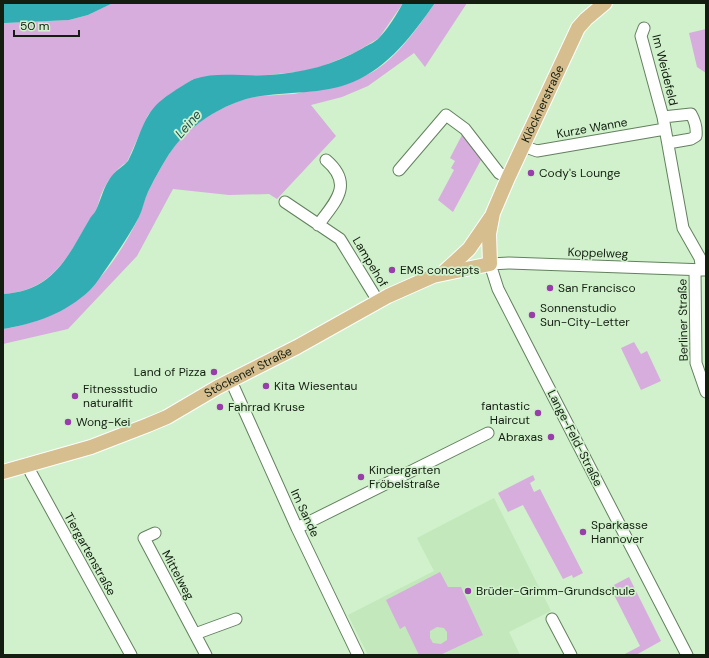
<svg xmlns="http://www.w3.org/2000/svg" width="709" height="658" viewBox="0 0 709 658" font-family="'DM Sans',sans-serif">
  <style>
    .built { fill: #c2e8bc }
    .green { fill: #d6addd; fill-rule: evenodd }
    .water { fill: #32adb4 }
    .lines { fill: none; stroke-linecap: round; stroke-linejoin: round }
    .minor-casing { stroke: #63805e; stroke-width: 13 }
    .major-casing { stroke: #fff; stroke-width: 16 }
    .minor { stroke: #fff; stroke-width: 11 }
    .major { stroke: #d6be8f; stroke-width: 14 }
    .poi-dot { fill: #983ea9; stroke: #d0f1cb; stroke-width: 1.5 }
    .labels { text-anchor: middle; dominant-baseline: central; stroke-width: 3.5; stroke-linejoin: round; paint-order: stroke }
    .street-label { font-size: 12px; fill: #131e11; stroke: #d0f1cb }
    .poi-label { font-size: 12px; fill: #131e11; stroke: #d0f1cb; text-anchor: start }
    .water-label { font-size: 13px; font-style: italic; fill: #1e5054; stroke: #d0f1cb }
  </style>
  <rect width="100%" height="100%" fill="#d0f1cb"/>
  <path class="built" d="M494,498l57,113 -42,21 11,23h-152l-20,-40 86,-44 -17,-33z"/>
  <path class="green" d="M113,3h290l-24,35 -25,15 -31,13 -18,5 -37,4 -75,4 -31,21 -14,15 -21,47c-11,6 -22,22 -26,33 -2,5 -3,11 -5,15 -2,4 -5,7 -7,10 -21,38 -38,71 -86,74v-271l66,-3 19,-5z
    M435,3h32l-42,64 -11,-14 -46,33 -26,11 -31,8 25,31 -59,63 -8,-5 -40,1 -56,-6 -36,67 -69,73 -65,15v-15c70,-11 105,-50 136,-112 3,-8 5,-17 9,-25 8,-16 23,-44 35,-56 19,-18 46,-34 71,-39 13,-2 27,-2 40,-3 12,-2 25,-7 38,-10 10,-2 22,-4 32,-8 28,-10 54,-49 71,-73z
    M706,29v44l-9,-6 -8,-34z
    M463,133l19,25 -29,54 -15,-12 16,-30 -3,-2 4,-7 -5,-3z
    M634,342l7,12 6,-3 14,30 -20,9 -20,-42z
    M533,475l2,5 -5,3 4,9 6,-3 43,84 -10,5 -1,-3 -9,4 -40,-74 -15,7 -10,-19z
    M440,572l8,15h13l22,48 -43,20h-21l-14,-29 -5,3 -14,-29zM437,627l7,1 3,4v8l-6,4 -8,-1 -3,-5v-7z
    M629,577l32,64 -25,14h-13l17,-9 -30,-59z"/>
  <path class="water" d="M3,3h110l-25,12 -19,5 -64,3h-2z
    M403,3h32c-22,31 -46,64 -82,79 -31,13 -66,9 -98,15 -26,5 -53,21 -71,39 -13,11 -28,40 -36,56 -4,8 -5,17 -9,25 -9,17 -20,33 -31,49 -6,8 -11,17 -18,24 -24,23 -55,34 -87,39v-35c50,-3 64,-36 86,-74 2,-4 5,-6 7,-10 5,-10 7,-21 13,-30 5,-9 16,-15 19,-19 12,-22 14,-46 35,-62 5,-4 26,-18 31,-20 24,-8 50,-2 75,-4 33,-2 65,-10 94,-27 5,-3 12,-6 16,-10 9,-9 18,-24 24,-35z"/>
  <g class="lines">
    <g class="minor-casing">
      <path id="minor" d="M644,28l-3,8 22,81 20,111 17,30 2,12
        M663,117l28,-3c4,7 6,14 5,22l-5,3 -23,4
        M523,146l14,5 128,-22
        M399,170l47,-55 19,14 34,44 9,5
        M285,202l55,37 38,62
        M318,225c18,-24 36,-41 8,-65
        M695,270l1,93 10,29
        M231,381l66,147 61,127
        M27,464l4,9 100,182
        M297,528l191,-95
        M155,533l-11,5 62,117
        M552,619l19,36
        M195,634l41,-15
        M687,655l-150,-290 -39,-76 -8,-25 19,-1 197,7"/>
    </g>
    <g class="major-casing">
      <g id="major">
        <path d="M444,272l25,-23 22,-32"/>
        <path id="s1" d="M3,472l88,-25 57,-22 19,-8 51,-30 79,-40 91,-51 45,-20 57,-12 -1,-30 4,-21 15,-35 70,-150 8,-9 19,-16"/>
      </g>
    </g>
    <use href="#minor" class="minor"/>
    <use href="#major" class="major"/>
  </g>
  <g class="poi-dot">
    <circle cx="531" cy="173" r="4"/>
    <circle cx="392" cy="270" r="4"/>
    <circle cx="550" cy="288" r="4"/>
    <circle cx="532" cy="315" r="4"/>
    <circle cx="214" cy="372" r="4"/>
    <circle cx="266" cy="386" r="4"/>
    <circle cx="75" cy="396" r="4"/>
    <circle cx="220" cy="407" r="4"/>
    <circle cx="538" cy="413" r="4"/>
    <circle cx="68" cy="422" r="4"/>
    <circle cx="551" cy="437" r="4"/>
    <circle cx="361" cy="477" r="4"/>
    <circle cx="583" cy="532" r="4"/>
    <circle cx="468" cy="591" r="4"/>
  </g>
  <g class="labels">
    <g class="street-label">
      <text transform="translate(665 70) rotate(76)">Im Weidefeld</text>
      <text stroke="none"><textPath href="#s1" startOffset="704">Klöcknerstraße</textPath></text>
      <text transform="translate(592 128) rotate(-10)">Kurze Wanne</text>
      <text transform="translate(598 253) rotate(2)">Koppelweg</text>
      <text transform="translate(370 262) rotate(59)">Lampehof</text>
      <text transform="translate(683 320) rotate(-91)">Berliner Straße</text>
      <text stroke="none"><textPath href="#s1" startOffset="266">Stöckener Straße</textPath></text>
      <text transform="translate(575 438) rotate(63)">Lange-Feld-Straße</text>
      <text transform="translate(305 513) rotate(65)">Im Sande</text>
      <text transform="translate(90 554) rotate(61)">Tiergartenstraße</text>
      <text transform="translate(178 575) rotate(62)">Mittelweg</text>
    </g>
    <g class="poi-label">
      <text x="539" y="173">Cody's Lounge</text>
      <text x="400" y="270">EMS concepts</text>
      <text x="558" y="288">San Francisco</text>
      <text x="540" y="308">Sonnenstudio<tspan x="540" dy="14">Sun-City-Letter</tspan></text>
      <text x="206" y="372" text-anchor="end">Land of Pizza</text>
      <text x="274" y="386">Kita Wiesentau</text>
      <text x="83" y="389">Fitnessstudio<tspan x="83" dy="14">naturalfit</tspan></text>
      <text x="530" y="406" text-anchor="end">fantastic<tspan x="530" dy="14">Haircut</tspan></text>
      <text x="228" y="407">Fahrrad Kruse</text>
      <text x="76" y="422">Wong-Kei</text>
      <text x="543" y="437" text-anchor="end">Abraxas</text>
      <text x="369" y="470">Kindergarten<tspan x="369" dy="14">Fröbelstraße</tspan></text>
      <text x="591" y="525">Sparkasse<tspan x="591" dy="14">Hannover</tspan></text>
      <text x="476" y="591">Brüder-Grimm-Grundschule</text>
    </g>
    <g class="water-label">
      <text transform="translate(188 124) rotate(-49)">Leine</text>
    </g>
  </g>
  <rect width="709" height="658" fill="none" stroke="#131e11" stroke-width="8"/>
  <path d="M14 30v6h65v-6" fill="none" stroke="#131e11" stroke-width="2"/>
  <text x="20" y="30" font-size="12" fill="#131e11" stroke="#d0f1cb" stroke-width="3" paint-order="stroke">50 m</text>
</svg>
